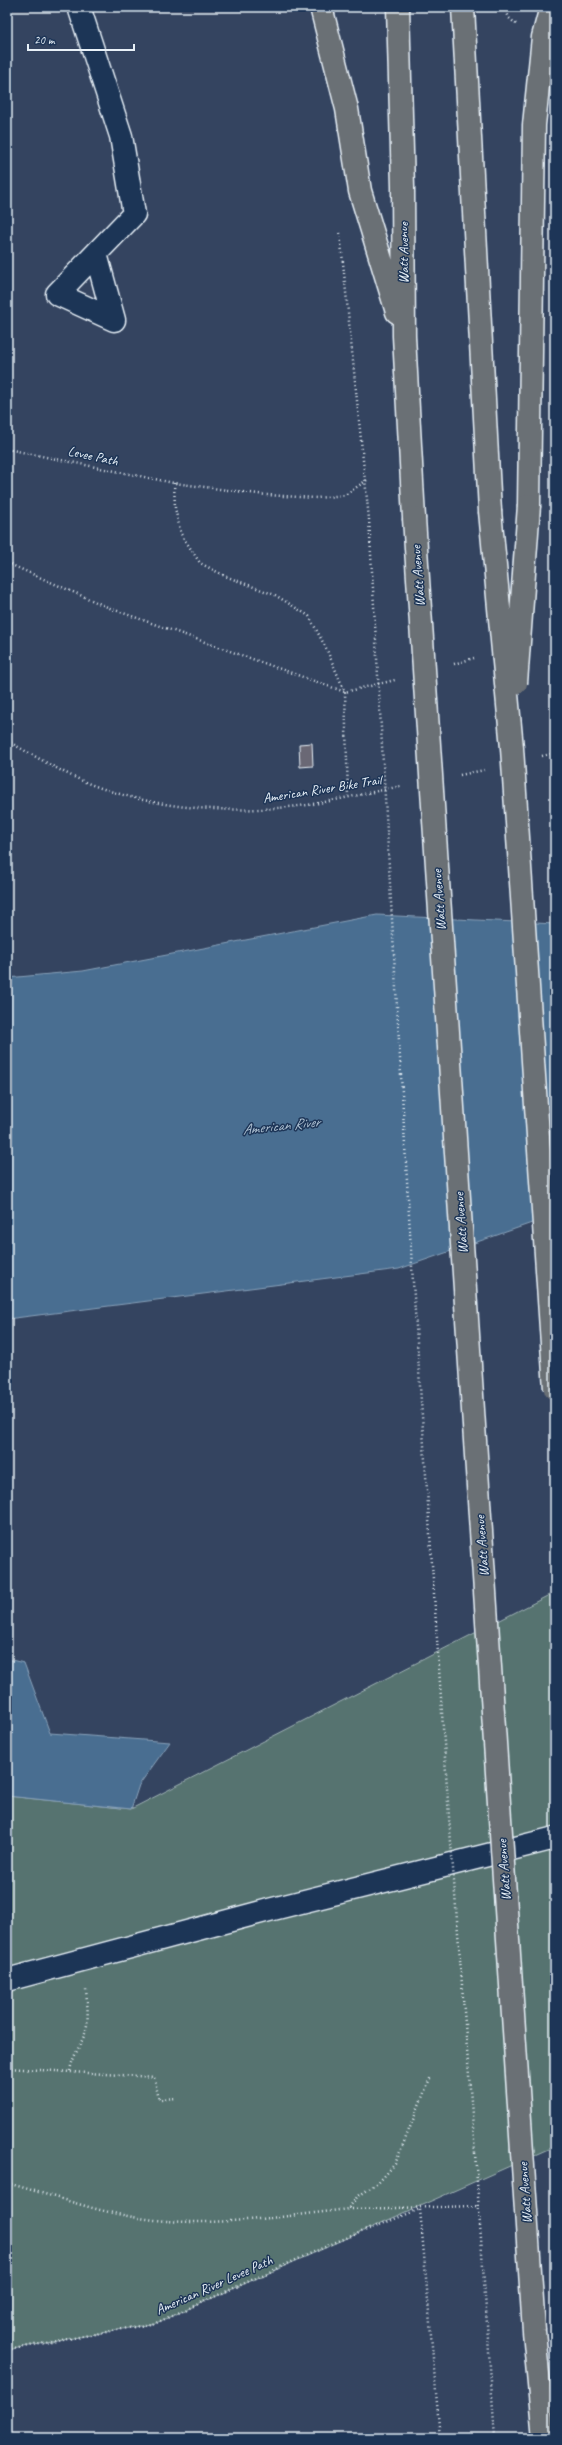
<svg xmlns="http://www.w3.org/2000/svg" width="562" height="2445" viewBox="0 0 562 2445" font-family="Caveat,sans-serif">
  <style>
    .green { fill: #567370; stroke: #9fb2b4 }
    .water { fill: #496e91; stroke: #89a2ba }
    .building { fill: #6a6775; stroke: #e8f1f8 }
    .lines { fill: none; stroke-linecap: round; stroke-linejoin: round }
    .minor-casing { stroke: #e8f1f8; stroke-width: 25 }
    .major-casing { stroke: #e8f1f8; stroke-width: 25 }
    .path { stroke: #e8f1f8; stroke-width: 2.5; stroke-dasharray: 1 3; stroke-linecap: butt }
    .minor { stroke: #1d3557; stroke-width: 22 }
    .major { stroke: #6b6f75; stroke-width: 22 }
    .major-bridge-casing { stroke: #e8f1f8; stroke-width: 25; stroke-linecap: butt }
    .path-bridge { stroke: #e8f1f8; stroke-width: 2.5; stroke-dasharray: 1 3; stroke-linecap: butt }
    .major-bridge { stroke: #6b6f75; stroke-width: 22 }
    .labels { text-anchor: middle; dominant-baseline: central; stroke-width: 3; stroke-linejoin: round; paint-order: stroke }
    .street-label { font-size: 14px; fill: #e8f1f8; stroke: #1d3557 }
    .water-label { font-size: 15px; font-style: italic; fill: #b0c3d4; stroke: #1d3557 }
  </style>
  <rect width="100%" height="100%" fill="#344460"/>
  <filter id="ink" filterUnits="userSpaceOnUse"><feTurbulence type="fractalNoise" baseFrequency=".025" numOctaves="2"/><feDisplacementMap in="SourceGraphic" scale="8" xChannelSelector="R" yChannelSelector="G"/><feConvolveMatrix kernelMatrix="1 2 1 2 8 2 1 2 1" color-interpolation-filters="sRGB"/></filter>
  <g filter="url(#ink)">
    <path class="green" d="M555,1592v554l-399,177 -149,27v-554l124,13z"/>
    <path class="water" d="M377,915l178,9v291l-156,54 -392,50v-341l76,-7z
      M7,1659l17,4 26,70 120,9 -31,43 -8,24 -124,-13z"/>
    <path class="building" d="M312,743l1,23 -13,1 -1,-23z"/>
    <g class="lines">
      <g class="minor-casing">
        <path id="minor" d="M79,7l42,129 13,78 -77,80 57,26
          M96,254l18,66
          M7,1980l262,-70 286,-72"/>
      </g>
      <g class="major-casing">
        <path id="major" d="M321,7l26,102 13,82 37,121
          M398,7l5,180 1,149 10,182
          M463,7l27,504
          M529,505l5,-380 9,-88 8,-30
          M522,2151l12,180 10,107"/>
      </g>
      <path class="path" d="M505,7l4,11 7,6
        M340,233l29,286
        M7,449l167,34 92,12 51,3 28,-3 22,-15
        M174,483l1,25 6,26 19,29 25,13 50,19 34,21 17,32 19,44 3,104
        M7,563l105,46 233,83 50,-12
        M554,597l1,14
        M454,664l20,-6
        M7,741c27,14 55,32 83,43 70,27 144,30 217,21 32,-5 64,-13 95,-19
        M542,756l13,-3
        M460,775l24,-5
        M7,2068l147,9 5,22 18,-1
        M70,2071c2,-13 9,-23 14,-35 6,-14 3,-32 2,-47
        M475,2153l20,285
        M7,2183c44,12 87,28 132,35 68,10 141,-1 209,-9l9,-12 21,-14 17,-19 36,-88
        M348,2209l132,-3
        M7,2350l149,-27 180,-81 84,-33 20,229"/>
      <use href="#minor" class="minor"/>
      <use href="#major" class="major"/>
      <g class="major-bridge-casing">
        <path id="major-bridge" d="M490,511l22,237 43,641
          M414,518l108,1633
          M516,683l13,-178"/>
      </g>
      <path class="path-bridge" d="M369,519l43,748 37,550 26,336"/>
      <use href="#major-bridge" class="major-bridge"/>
    </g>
  </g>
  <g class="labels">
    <g class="street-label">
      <text transform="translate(403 253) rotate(-90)">Watt Avenue</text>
      <text transform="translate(93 456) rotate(12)">Levee Path</text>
      <text transform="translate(418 576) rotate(-94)">Watt Avenue</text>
      <text transform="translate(322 789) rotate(-9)">American River Bike Trail</text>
      <text transform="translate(439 900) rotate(-94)">Watt Avenue</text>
      <text transform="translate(461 1223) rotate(-94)">Watt Avenue</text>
      <text transform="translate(482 1546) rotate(-94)">Watt Avenue</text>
      <text transform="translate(504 1870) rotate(-94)">Watt Avenue</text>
      <text transform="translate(525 2193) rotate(-94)">Watt Avenue</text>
      <text transform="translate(214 2285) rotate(-24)">American River Levee Path</text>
    </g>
    <g class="water-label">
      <text transform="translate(281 1126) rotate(-6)">American River</text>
    </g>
  </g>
  <rect width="562" height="2445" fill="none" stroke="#1d3557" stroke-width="24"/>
  <rect x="12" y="12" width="538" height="2421" fill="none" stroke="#e8f1f8" stroke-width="1.5" filter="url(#ink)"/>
  <path d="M28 44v6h106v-6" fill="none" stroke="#e8f1f8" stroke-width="2"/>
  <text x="34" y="44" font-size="12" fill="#e8f1f8" stroke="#1d3557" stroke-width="3" paint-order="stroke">20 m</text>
</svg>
